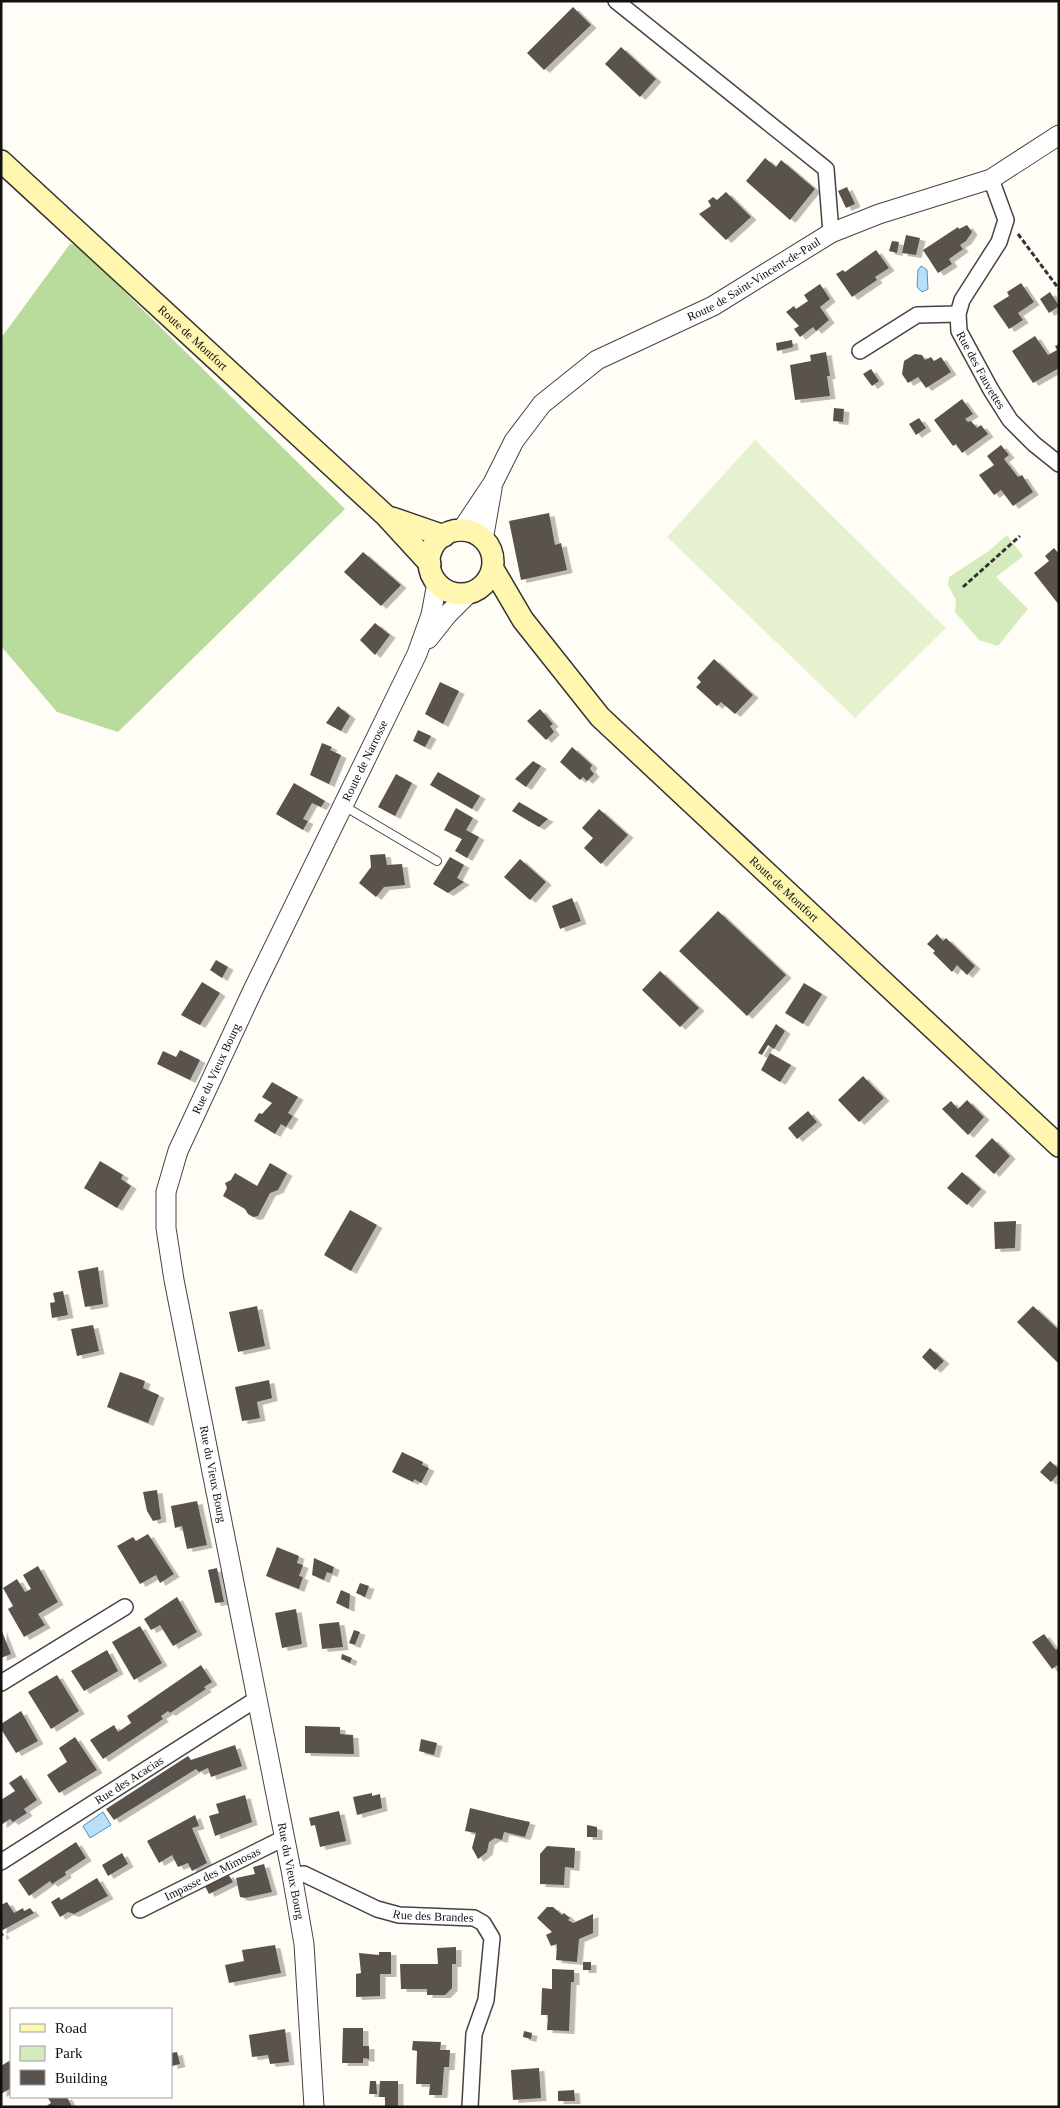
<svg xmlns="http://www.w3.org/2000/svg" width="1060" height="2108" viewBox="0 0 1060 2108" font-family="'Times New Roman',serif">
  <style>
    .green { fill: #d5ebbd }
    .forest { fill: #b9dc9c }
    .pitch { fill: #e6f2cf }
    .water { fill: #b9e0f7; stroke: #3f96cf }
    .building { fill: #5a524d; filter: url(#shadow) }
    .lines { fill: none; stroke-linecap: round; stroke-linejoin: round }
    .service-casing { stroke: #444; stroke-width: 10 }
    .minor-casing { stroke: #444; stroke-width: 18 }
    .tertiary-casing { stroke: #444; stroke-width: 21 }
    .secondary-casing { stroke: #333; stroke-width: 24 }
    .path { stroke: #333; stroke-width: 3; stroke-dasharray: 5 2.5; stroke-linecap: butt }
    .service { stroke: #fff; stroke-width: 8 }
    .minor { stroke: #fff; stroke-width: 15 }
    .tertiary { stroke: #fff; stroke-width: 19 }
    .secondary { stroke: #fff6b0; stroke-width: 21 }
    .labels { text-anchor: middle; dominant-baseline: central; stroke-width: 5; stroke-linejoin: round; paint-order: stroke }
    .street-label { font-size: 12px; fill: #111; stroke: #fff }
  </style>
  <defs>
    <filter id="shadow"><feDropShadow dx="5.5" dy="3" stdDeviation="0" flood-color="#0004"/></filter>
  </defs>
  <rect width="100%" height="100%" fill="#fffdf5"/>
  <path class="green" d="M1007,535l16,21 -27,21 32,32 -30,37 -19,-6 -24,-28 1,-12 -8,-15 1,-8 40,-26z"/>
  <path class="forest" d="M70,244l7,1 268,264 -227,223 -61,-20 -56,-66v-308z"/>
  <path class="pitch" d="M755,440l191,188 -91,90 -188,-181z"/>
  <path class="water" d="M921,266l6,4 1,19 -6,3 -5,-5 1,-17z
    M103,1812l8,13 -21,13 -7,-12z"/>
  <path class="building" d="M573,7l18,18 -47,45 -17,-17z
    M621,47l35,32 -16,18 -35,-33z
    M765,158l11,9 5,-7 34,29 -25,31 -44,-39z
    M847,187l8,17 -9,4 -8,-17z
    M726,192l25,25 -25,23 -27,-26 12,-8 -3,-5 5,-4 4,3z
    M967,225l5,7 -6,9 -6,4 3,4 -14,10 3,5 -14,9 -15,-23 35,-23 1,2z
    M906,235l14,3 -4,17 -14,-2z
    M892,241l7,1 -2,11 -8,-2z
    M876,250l13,18 -14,9 2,3 -25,17 -16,-23 7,-4 2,2z
    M1021,283l13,19 -16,11 5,7 -14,9 -16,-23 16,-10 -2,-4z
    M820,284l10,15 -10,8 9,13 -13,11 -3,-4 -13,10 -6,-8 5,-3 -13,-14 8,-6 2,3 12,-8 -4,-6z
    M1050,292l9,14 -10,7 -9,-14z
    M1035,336l13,19 9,-5 -2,-4 4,-2v24l-26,15 -21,-32z
    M792,340l1,7 -16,4 -1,-8z
    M826,352l4,24h-3l3,20 -35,4 -5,-35 21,-4 -1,-6z
    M915,354l7,1 3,5 6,-3 3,4 7,-4 10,15 -25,16 -8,-11 -10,6 -6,-9 2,-13z
    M871,369l8,12 -7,5 -9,-12z
    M962,399l11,15 -8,5 3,3 3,-1 6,7 4,-3 7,9 -26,19 -6,-9 -3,2 -19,-26z
    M834,408l10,1 -1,13 -10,-1z
    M919,418l7,10 -10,7 -7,-11z
    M1001,445l8,10 -5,4 14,18 4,-2 11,17 -20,14 -12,-16 -7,5 -15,-20 15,-10 -7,-9z
    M549,513l6,32 6,-2 6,27 -46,10 -12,-59z
    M1054,548l5,6v51l-25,-32 15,-12 -4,-5z
    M363,552l38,33 -20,21 -37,-34z
    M375,623l15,12 -15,20 -15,-15z
    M714,659l39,36 -18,19 -14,-12 -4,4 -21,-19 5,-5 -4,-4z
    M440,682l19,9 -16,33 -18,-10z
    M338,706l12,10 -9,15 -15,-8z
    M540,709l13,15 -3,2 4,6 -8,8 -19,-19z
    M418,730l13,6 -6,11 -12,-6z
    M322,743l10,4 -2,3 11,5 -12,29 -19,-9z
    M572,747l20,18 -2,4 4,5 -7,7 -4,-4 -3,3 -20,-18z
    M533,761l8,5 -15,21 -11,-8z
    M438,772l42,24 -8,13 -42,-24z
    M396,774l16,9 -17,33 -17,-9z
    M294,783l31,18 -4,6 -9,-4 -9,16 5,2 -5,9 -27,-16z
    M519,802l17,10 12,7 -9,8 -12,-7 -15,-9z
    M456,808l17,10 -7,12 13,7 -12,21 -12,-7 7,-12 -18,-9z
    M599,809l29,26 -27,29 -17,-16 9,-10 -11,-10z
    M385,854l2,11 15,-1 3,21 -21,2 -8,10 -17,-14 12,-16 -1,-12z
    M450,857l14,8 -7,13 -5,-3 12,7 -16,11 -15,-9z
    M520,859l26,23 -16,18 -26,-23z
    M572,898l9,23 -21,8 -8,-23z
    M718,911l68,64 -39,41 -68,-65z
    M937,934l6,7 3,-3 29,28 -8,9 -10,-10 -5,7 -19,-19 2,-2 -8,-7z
    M216,960l12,7 -6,11 -12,-8z
    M660,971l39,37 -19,19 -38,-37z
    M202,982l18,11 -20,32 -19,-10z
    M804,983l18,11 -19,30 -18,-11z
    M776,1024l9,7 -11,18 -6,-4 -6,10 -4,-2z
    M180,1050l20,10 -10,20 -33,-16 6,-13 13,6z
    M770,1053l21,12 -11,17 -19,-12z
    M863,1076l21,22 -25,24 -21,-22z
    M272,1082l26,15 -10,16 5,3 -7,11 -5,-3 -6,10 -21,-13 5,-8 3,1 10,-11 -10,-6z
    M967,1100l17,17 -16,18 -26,-26 9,-8 7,8z
    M808,1111l9,11 -20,17 -9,-11z
    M992,1138l18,18 -16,18 -19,-18z
    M100,1161l23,14 -2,4 10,7 -14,22 -33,-20z
    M270,1163l17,10 -9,17 -8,3 -12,23 -5,1 -5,-3 -3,-5 -22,-13 4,-8 -2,-5 6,-3 4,-7 22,13z
    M962,1172l19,17 -14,16 -20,-17z
    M350,1210l27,15 -26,46 -27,-16z
    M1016,1221l-1,27 -20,1 -1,-27z
    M98,1267l5,37 -18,3 -7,-36z
    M63,1291l5,24 -16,3 -2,-15 5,-1 -2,-9z
    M257,1306l8,40 -27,6 -9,-40z
    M1033,1306l26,24v34l-42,-42z
    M93,1325l6,26 -22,5 -6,-27z
    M930,1348l14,13 -9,9 -13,-13z
    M120,1372l25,9 -2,7 16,7 -11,28 -41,-16z
    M269,1380l3,18 -15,4 3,16 -18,3 -7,-34z
    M402,1452l21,10 -1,3 7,3 -8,15 -7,-4 -1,3 -21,-10z
    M1050,1461l9,8v4l-8,9 -11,-10z
    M157,1490l4,29 -8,2 -6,-10 -4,-19z
    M197,1501l10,44 -20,4 -5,-23 -7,2 -4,-22z
    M148,1534l26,40 -14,9 -4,-8 -16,9 -23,-38 16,-9 3,4z
    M277,1547l22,9 -2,7 6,2 -4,11 4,1 -4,12 -33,-13z
    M314,1558l20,9 -2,7 -5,-2 -3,8 -12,-5z
    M38,1566l20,36 -20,12 7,11 -21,12 -16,-28 5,-3 -10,-18 14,-9 8,13 6,-3 -8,-14z
    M217,1568l7,34 -9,1 -7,-33z
    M360,1583l9,3 -4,11 -9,-4z
    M341,1590l9,4 -1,15 -13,-6z
    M177,1597l20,35 -24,14 -13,-21 -9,5 -7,-11z
    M296,1609l6,35 -20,4 -7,-35z
    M339,1622l4,25 -21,2 -3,-25z
    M140,1626l22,37 -28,17 -22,-38z
    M1,1629l10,25 -10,4z
    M354,1630l6,2 -5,13 -6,-2z
    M1044,1634l12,16 3,-3v17l-7,5 -20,-27z
    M107,1650l11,21 -34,20 -13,-20z
    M342,1654l10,4 -2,5 -9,-4z
    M201,1665l11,17 -8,5 2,2 -36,24 -2,-2 -7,5 2,3 -60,40 -13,-19 24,-15 4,7 13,-9 -4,-7z
    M57,1675l22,36 -28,18 -23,-37z
    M21,1711l17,30 -22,12 -15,-24v-5z
    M305,1726l35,1v7l13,1 1,19 -49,-1z
    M75,1737l22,33 -38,23 -12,-18 20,-13 -8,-14z
    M421,1739l16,4 -3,12 -15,-4z
    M235,1745l7,21 -31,11 -3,-9 -9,4 -3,-3 -82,51 -8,-11 82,-53 3,4z
    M21,1775l16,25 -13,9 3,4 -14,9 -3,-3 -9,6v-25l14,-9 -6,-8z
    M372,1793v3l8,-2 2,14 -25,7 -4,-18z
    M245,1795l7,27 -37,14 -6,-20 10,-3 -3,-9z
    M470,1808l37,9 23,5 -5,15 -21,-5 -2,8 -7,-2 -6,4 -2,10 -9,7 -6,-11 4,-15 -11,-2z
    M339,1811l7,30 -26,6 -5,-22 -4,1 -2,-8z
    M195,1815l4,11 -7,2 15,35 -15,8 -4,-8 -10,4 -6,-12 -13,8 -12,-22z
    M587,1825l10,2v10h-10z
    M76,1842l10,16 -21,14 1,3 -14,9 -2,-3 -21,15 -11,-16z
    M547,1846l28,2 -1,20 -9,-1 -1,18 -24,-1v-30z
    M122,1853l6,11 -20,12 -6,-11z
    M264,1864l8,28 -27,6 -5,-1 -4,-19 19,-4 -2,-7z
    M228,1874l5,8 -24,12 -4,-8z
    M97,1878l11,18 -34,18 -6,-2 -8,5 -9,-15 8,-5 2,3z
    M7,1902l7,11 9,-5 1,3 6,-3 4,5 -33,18 3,4 -3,2v-32z
    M547,1907h6l9,8 2,-2 6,5 -2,2 5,3 20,-9v19l-14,6 -2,23 -21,-2 1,-16 -6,2 -5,-11 6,-3 -15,-14z
    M275,1945l6,28 -52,10 -4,-18 19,-4 -2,-11z
    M456,1947v17h-4v24l-7,7h-18v-6h-26l-1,-25h38l-1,-16z
    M379,1952h12v22h-11v22l-24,1v-23l5,-1 -2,-20 20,2z
    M583,1962h8v8h-8z
    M552,1969l22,1v12h-3l-2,49 -22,-1 1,-15h-7l1,-27 10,1z
    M343,2028h20v18h6v13l-6,-1v5h-21z
    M285,2029l4,33 -19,2 -2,-9 -16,2 -3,-22z
    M524,2031l8,2 -1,6 -8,-2z
    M413,2041l28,1 -1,8h10l-1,17h-5l-2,28h-13l1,-11h-14l1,-33 -5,-1z
    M177,2052l3,12 -8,2 -1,-13z
    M9,2061l2,5v22l-10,6v-28z
    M539,2068l2,30 -28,2 -2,-30z
    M370,2081h6l1,13h-8z
    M380,2081h18v26h-13v-10h-6z
    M574,2090l1,11h-17v-10z
    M50,2097h17l5,10h-27l6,-4 -3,-5z"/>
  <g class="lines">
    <g class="service-casing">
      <path id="service" d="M344,806l93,55"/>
    </g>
    <g class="minor-casing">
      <g id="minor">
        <path d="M616,1l210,168 5,64"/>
        <path id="s1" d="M991,179l15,41 -7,22 -37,58 -4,14 1,17 32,59 19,30 24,24 25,20"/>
        <path d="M860,351l57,-36 41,-1"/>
        <path d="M1,1683l124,-76"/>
        <path id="s2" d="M1,1862l257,-164"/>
        <path id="s3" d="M292,1875l12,-1 73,35 22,6 75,3 9,5 9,15 -6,62 -12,34 -4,73"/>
        <path id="s4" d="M140,1910l144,-72"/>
      </g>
    </g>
    <g class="tertiary-casing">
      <g id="tertiary">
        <path id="s5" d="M461,531l32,-48 21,-42 28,-37 55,-44 116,-54 118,-73 48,-19 112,-35 68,-44"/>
        <path d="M483,540l9,-51"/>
        <path d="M428,639l19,-24 21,-21"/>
        <path id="s6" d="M314,2107l-10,-163 -12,-69 -118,-595 -8,-52v-36l12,-41 75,-161 164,-336 14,-39 6,-32"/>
      </g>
    </g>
    <g class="secondary-casing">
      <g id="secondary">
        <path id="s7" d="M1,161l384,354 45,49"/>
        <path d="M392,518l52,18"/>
        <circle cx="461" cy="562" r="32"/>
        <path id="s8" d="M493,569l30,51 77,97 459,429"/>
      </g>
    </g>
    <path class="path" d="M1018,234l41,55
      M963,587l57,-51"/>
    <use href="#service" class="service"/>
    <use href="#minor" class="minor"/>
    <use href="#tertiary" class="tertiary"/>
    <use href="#secondary" class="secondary"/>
  </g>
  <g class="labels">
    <g class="street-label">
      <text stroke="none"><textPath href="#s5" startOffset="398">Route de Saint-Vincent-de-Paul</textPath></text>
      <text stroke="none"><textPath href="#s7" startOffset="261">Route de Montfort</textPath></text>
      <text stroke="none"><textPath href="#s1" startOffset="212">Rue des Fauvettes</textPath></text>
      <text stroke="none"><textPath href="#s6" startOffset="1404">Route de Narrosse</textPath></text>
      <text stroke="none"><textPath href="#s8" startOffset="435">Route de Montfort</textPath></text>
      <text stroke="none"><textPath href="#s6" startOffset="1062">Rue du Vieux Bourg</textPath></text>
      <text transform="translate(213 1474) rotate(79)">Rue du Vieux Bourg</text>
      <text stroke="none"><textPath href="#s2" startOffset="152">Rue des Acacias</textPath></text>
      <text transform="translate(291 1871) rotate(79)">Rue du Vieux Bourg</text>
      <text stroke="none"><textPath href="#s4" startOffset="81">Impasse des Mimosas</textPath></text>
      <text stroke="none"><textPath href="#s3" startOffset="150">Rue des Brandes</textPath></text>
    </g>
  </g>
  <rect width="1060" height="2108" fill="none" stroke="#111111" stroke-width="5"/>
  <rect x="10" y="2008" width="162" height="90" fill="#ffffff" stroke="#a0a0a0"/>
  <rect x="20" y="2024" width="25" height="8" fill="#fff6b0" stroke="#a0a0a0"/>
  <text x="55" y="2033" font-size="15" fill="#111111">Road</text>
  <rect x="20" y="2046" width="25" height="15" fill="#d5ebbd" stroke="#a0a0a0"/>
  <text x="55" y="2058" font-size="15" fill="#111111">Park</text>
  <rect x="20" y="2070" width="25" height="15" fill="#5a524d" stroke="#a0a0a0"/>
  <text x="55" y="2083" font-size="15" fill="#111111">Building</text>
</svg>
